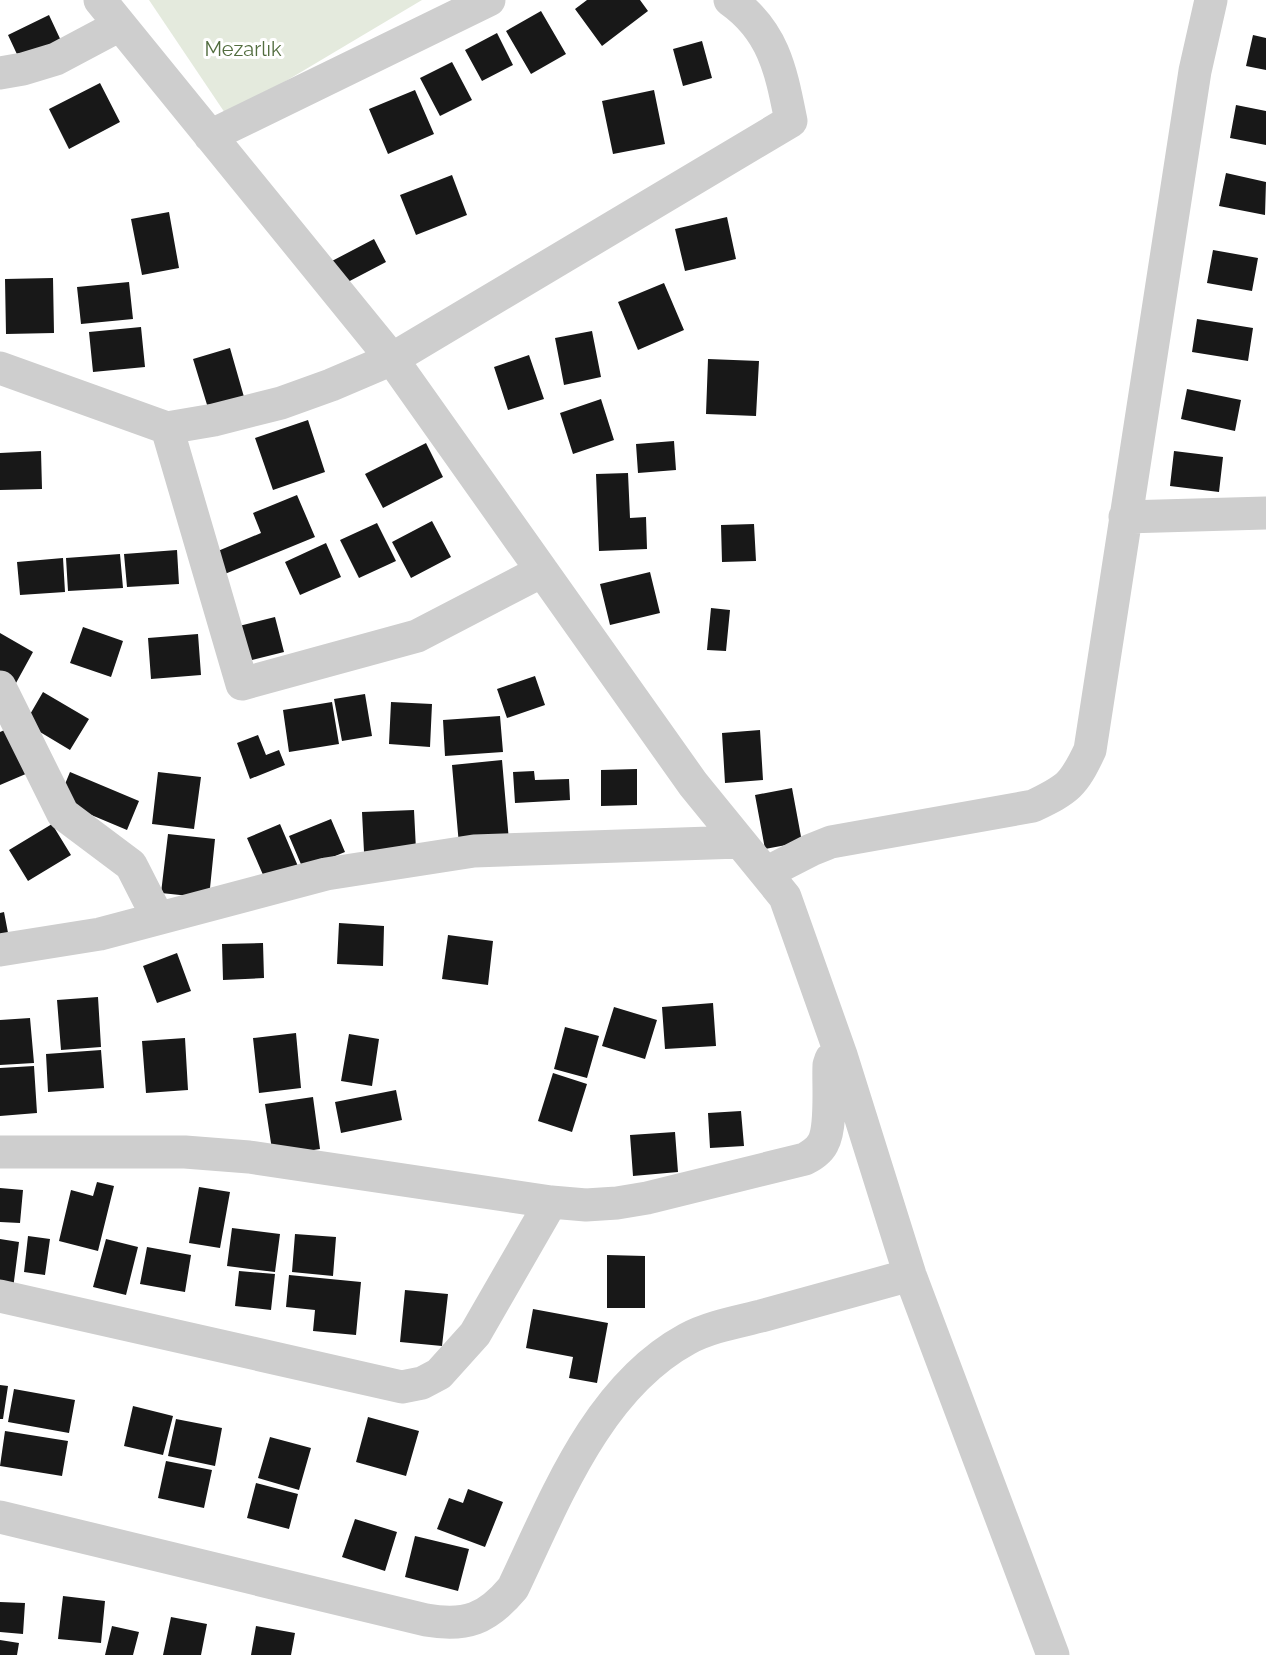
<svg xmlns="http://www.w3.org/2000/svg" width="1266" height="1655" viewBox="0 0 1266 1655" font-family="Raleway,sans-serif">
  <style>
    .green { fill: #e4eadd }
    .building { fill: #181818 }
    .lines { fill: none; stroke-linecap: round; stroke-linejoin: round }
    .minor { stroke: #cecece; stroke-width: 33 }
    .labels { text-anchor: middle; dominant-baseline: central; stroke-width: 6; stroke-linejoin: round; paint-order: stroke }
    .park-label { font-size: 20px; fill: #526d3f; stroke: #fff }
  </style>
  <rect width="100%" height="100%" fill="#fff"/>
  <path class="green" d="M149,0h273l-195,116z"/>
  <path class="building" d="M587,0h53l8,11 -46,35 -27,-37z
    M541,11l25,43 -35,20 -25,-43z
    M49,15l14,30 -41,20 -14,-30z
    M497,33l16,32 -31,16 -17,-31z
    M1253,35l13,3v32l-20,-4z
    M702,41l10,37 -29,8 -10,-37z
    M452,62l20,38 -32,16 -20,-38z
    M100,83l20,39 -51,27 -20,-40z
    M415,90l19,44 -46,20 -19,-45z
    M654,90l11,54 -52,10 -11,-53z
    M1236,105l30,6v34l-36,-7z
    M1226,173l40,9 -1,33 -46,-9z
    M452,175l15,40 -51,20 -16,-40z
    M169,212l10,56 -37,7 -11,-56z
    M727,217l9,42 -51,12 -10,-42z
    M374,239l12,23 -42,22 -12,-23z
    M1213,250l45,8 -6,33 -45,-8z
    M53,278l1,55 -48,1 -1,-55z
    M129,282l4,37 -52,5 -4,-37z
    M664,283l20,47 -46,20 -20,-48z
    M1197,319l56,9 -5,33 -56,-9z
    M141,327l4,40 -52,5 -4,-40z
    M592,331l9,46 -37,8 -9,-47z
    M230,348l14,49 -36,11 -15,-49z
    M529,355l15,44 -36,11 -14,-43z
    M708,359l51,2 -3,55 -50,-2z
    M1187,389l54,11 -6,31 -54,-12z
    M601,399l13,41 -41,14 -13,-41z
    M308,420l17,52 -52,18 -18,-52z
    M674,441l2,29 -38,3 -2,-29z
    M426,443l17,34 -60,31 -18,-34z
    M41,451l1,38 -42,1v-37z
    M1174,451l49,6 -4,35 -49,-6z
    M628,473l2,45 16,-1 1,32 -48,2 -3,-77z
    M297,495l18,42 -100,41 -9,-22 55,-23 -8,-20z
    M432,521l19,36 -40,21 -19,-36z
    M377,523l19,38 -37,17 -19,-38z
    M754,524l2,37 -34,1 -1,-37z
    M326,543l15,34 -41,18 -15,-33z
    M177,550l2,34 -52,3 -3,-33z
    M120,554l3,34 -55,3 -2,-33z
    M63,558l2,34 -45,3 -3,-33z
    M650,572l10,41 -50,12 -10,-41z
    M711,608l19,2 -4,41 -19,-1z
    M275,617l9,35 -44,11 -9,-35z
    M83,627l40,14 -12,36 -41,-14z
    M0,633l33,19 -17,31 -16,-9z
    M198,634l3,41 -50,4 -3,-41z
    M535,676l10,29 -38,13 -10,-29z
    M43,692l46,27 -19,31 -45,-27z
    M365,694l7,42 -30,5 -8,-42z
    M332,702l7,42 -50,8 -6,-42z
    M391,702l41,2 -2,43 -41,-3z
    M500,716l3,36 -58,4 -2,-36z
    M9,728l19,45 -28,12v-53z
    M760,730l3,50 -38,3 -3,-50z
    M258,735l8,20 13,-5 6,15 -35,14 -13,-36z
    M502,760l7,81 -50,4 -7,-80z
    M637,769v36l-36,1v-36z
    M534,771l1,9 34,-1 1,21 -55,3 -2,-31z
    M70,772l69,29 -12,29 -69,-29z
    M158,772l43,5 -7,52 -42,-5z
    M792,788l10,54 -37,7 -10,-54z
    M414,810l2,40 -52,2 -2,-40z
    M331,819l14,33 -42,17 -14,-33z
    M52,824l19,31 -43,26 -19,-31z
    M280,824l20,47 -33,13 -20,-46z
    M168,834l47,5 -6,59 -48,-5z
    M4,912l5,26 -9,1v-26z
    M339,923l45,3 -1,40 -46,-2z
    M448,935l45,6 -5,44 -46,-6z
    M263,943l1,35 -41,2 -1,-36z
    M177,953l14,38 -34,12 -14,-37z
    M98,997l3,50 -40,3 -4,-50z
    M713,1003l3,43 -51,3 -3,-42z
    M614,1007l43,13 -12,39 -43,-13z
    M30,1018l4,45 -34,2v-45z
    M565,1027l34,9 -12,42 -33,-9z
    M296,1033l5,55 -42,5 -6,-55z
    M349,1034l30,5 -7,47 -31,-5z
    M185,1038l3,52 -42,3 -4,-52z
    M101,1050l3,38 -56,4 -2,-38z
    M34,1066l3,47 -37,3v-48z
    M553,1073l34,11 -15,48 -34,-11z
    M396,1090l6,30 -61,13 -6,-31z
    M313,1097l7,52 -47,7 -8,-52z
    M741,1111l3,35 -34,2 -2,-35z
    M675,1132l3,40 -45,4 -3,-41z
    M97,1182l17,4 -16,65 -39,-10 12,-51 22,6z
    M199,1187l31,5 -10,56 -31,-5z
    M0,1188l23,2 -3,33 -20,-1z
    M232,1228l48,6 -5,38 -48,-6z
    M295,1234l41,3 -3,39 -41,-4z
    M28,1236l22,3 -5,36 -21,-3z
    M0,1239l19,3 -6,47 -13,-2z
    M106,1239l32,8 -12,48 -33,-8z
    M147,1247l44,8 -6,37 -45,-8z
    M607,1255l38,1v52h-38z
    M239,1271l36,3 -4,36 -36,-4z
    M289,1275l72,7 -5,53 -43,-4 2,-21 -29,-3z
    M405,1290l43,4 -6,52 -42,-4z
    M533,1309l75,14 -11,60 -28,-5 4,-21 -47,-9z
    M0,1385l8,1 -5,33h-3z
    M14,1389l61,11 -6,33 -61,-11z
    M133,1406l40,10 -10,39 -39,-9z
    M368,1417l51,14 -13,45 -50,-14z
    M176,1419l46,9 -7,38 -47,-10z
    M5,1431l63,10 -6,35 -62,-10z
    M270,1437l41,11 -12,42 -41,-12z
    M166,1461l46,9 -8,38 -46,-10z
    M256,1483l42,11 -9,35 -42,-11z
    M468,1489l35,13 -18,45 -48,-18 12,-31 14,5z
    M355,1519l42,13 -12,39 -43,-14z
    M415,1536l54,13 -11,42 -53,-14z
    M63,1596l42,5 -4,42 -43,-4z
    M0,1602l25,1 -2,31 -23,-2z
    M171,1617l36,7 -6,31h-38z
    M112,1626l27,6 -6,23h-28z
    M256,1626l39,7 -4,22h-40z
    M0,1640l19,3 -2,12h-17z"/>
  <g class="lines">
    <path class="minor" d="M100,0l292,359 301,425 92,113 56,158 69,220 143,380
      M0,73l23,-4 33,-10 64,-34
      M210,136l279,-136
      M0,368l167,60 47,-8 67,-17 50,-18 61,-26 399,-238c-10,-50 -17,-90 -61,-121
      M167,428l75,256 175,-48 125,-65
      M1125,517l141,-4
      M0,687l63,127 68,51 27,53
      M766,873l45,-23 20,-8 202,-36c35,-17 40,-20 57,-56l105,-679 16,-71
      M0,950l100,-16 226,-60 148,-23 266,-9
      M0,1152h185l64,5 302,45 35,3 31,-2 30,-5 158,-39c7,-4 14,-8 18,-16 9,-16 5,-59 6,-78l2,-6 10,-4
      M0,1296l402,91 20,-4 17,-9 36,-40 76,-132
      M0,1517l426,103c40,7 61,-1 87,-32 42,-88 84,-200 174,-249 22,-12 50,-17 74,-23 50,-14 99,-27 149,-41"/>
  </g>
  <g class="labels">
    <g class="park-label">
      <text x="243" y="49">Mezarlık</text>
    </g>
  </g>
</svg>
